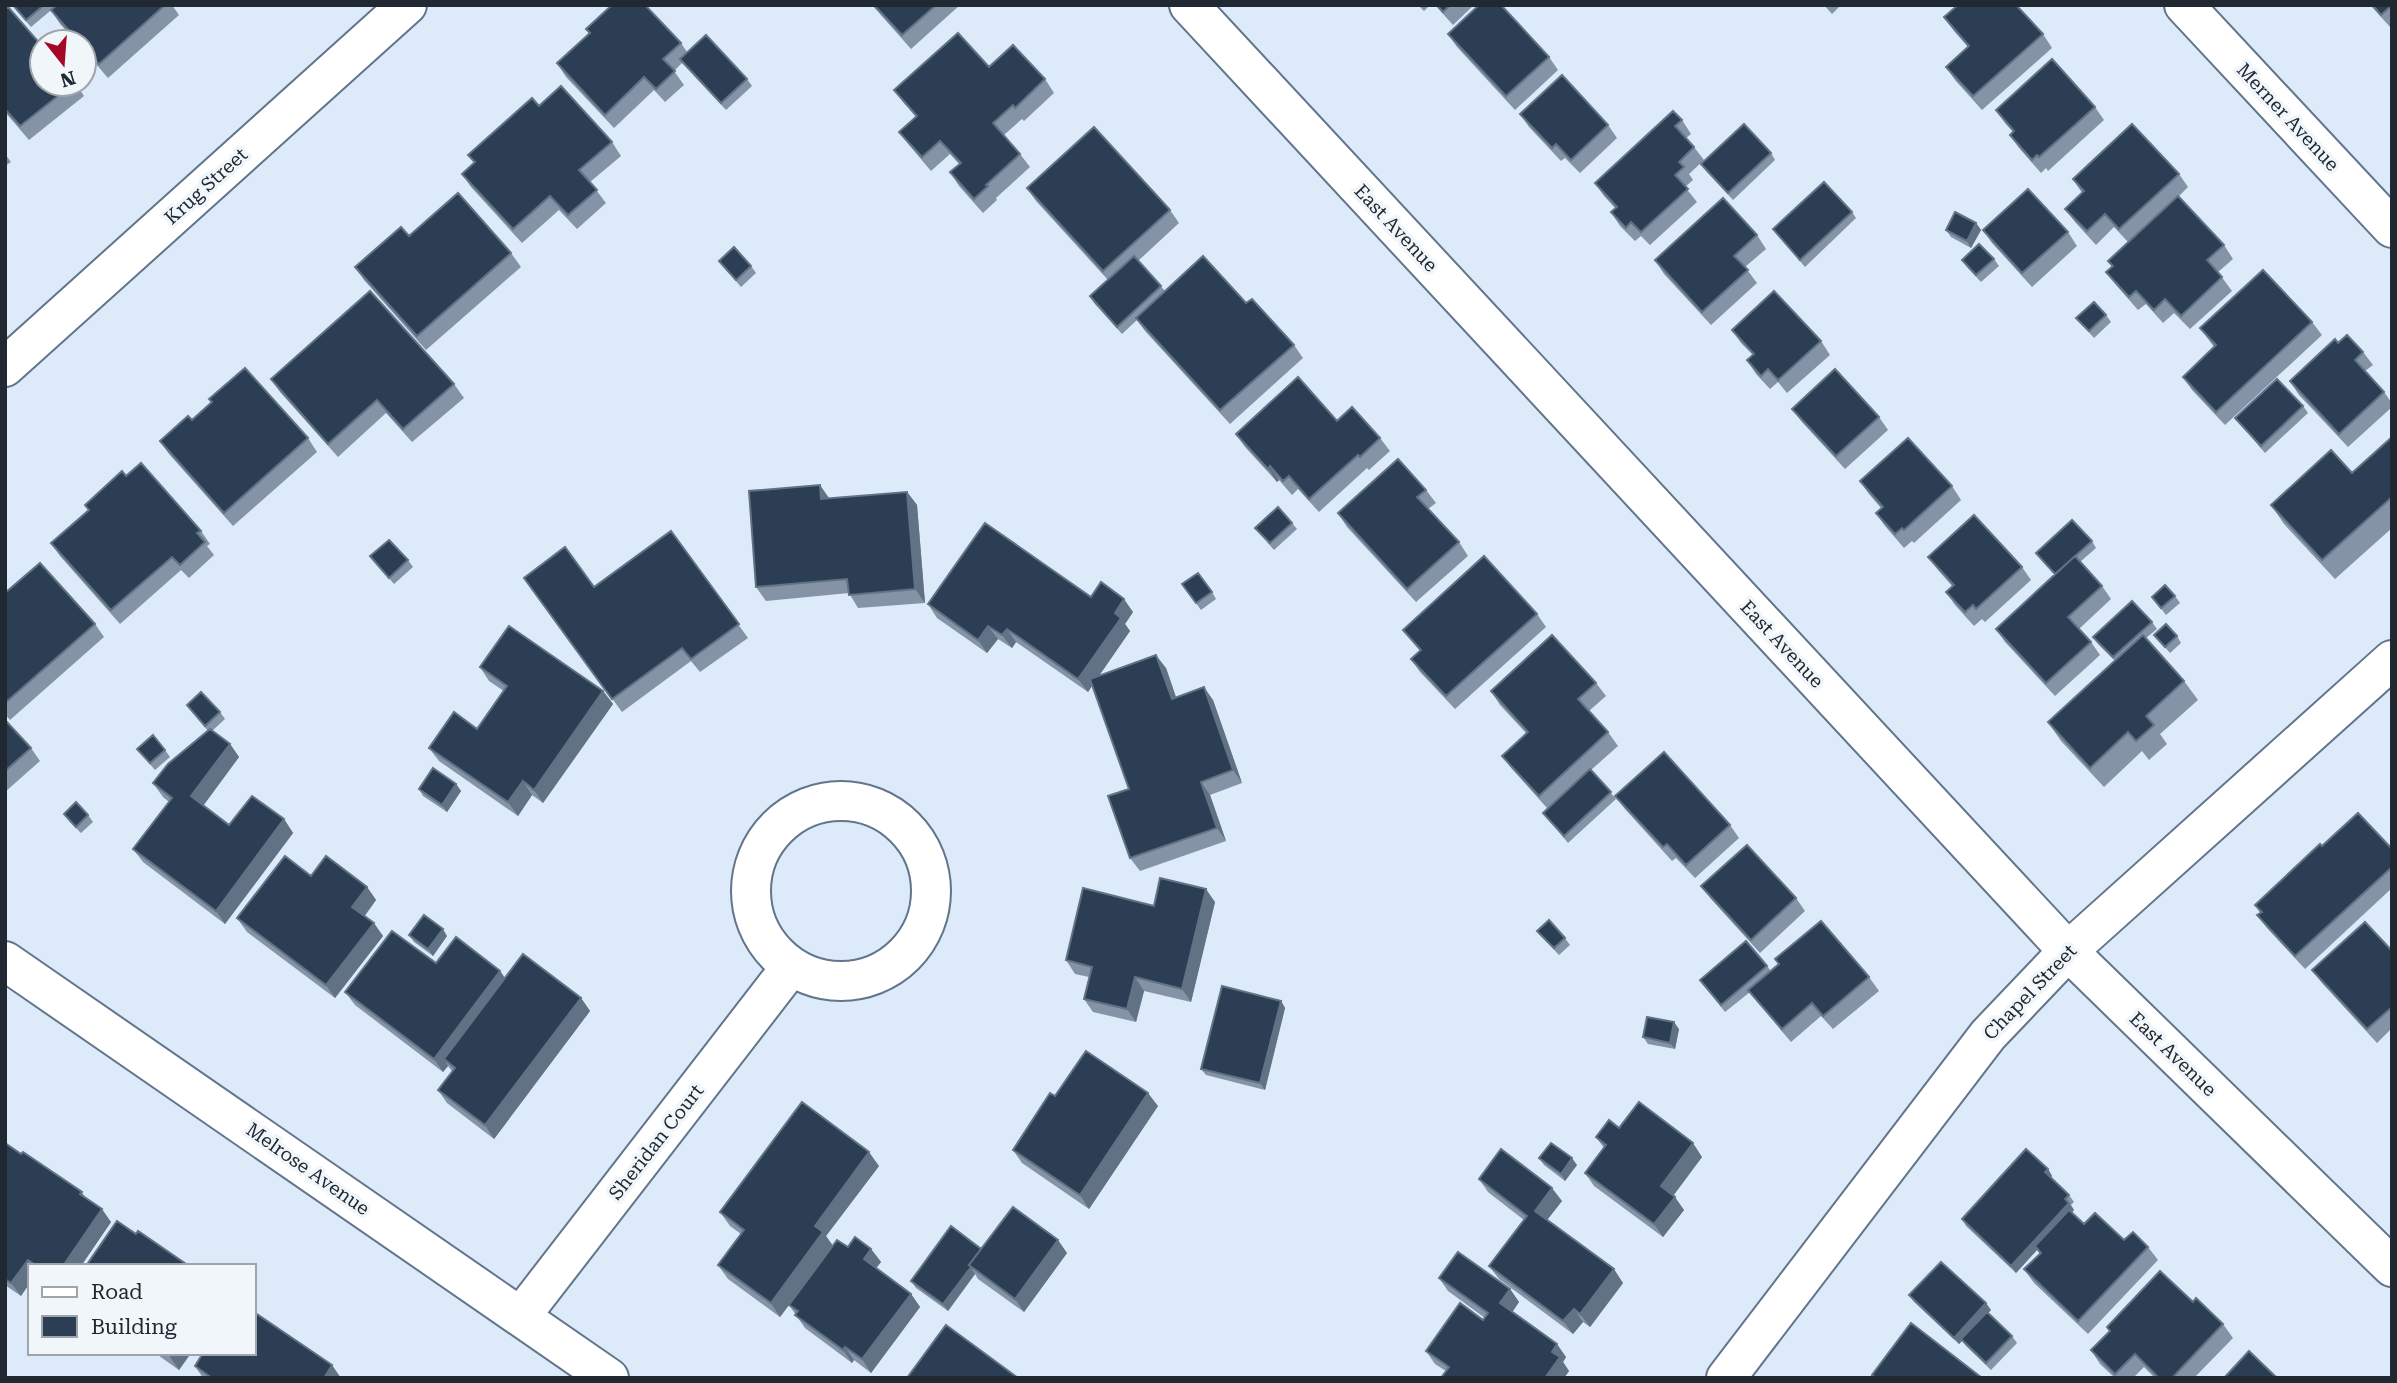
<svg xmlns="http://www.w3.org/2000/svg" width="2397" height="1383" viewBox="0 0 2397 1383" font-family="'Roboto Serif',serif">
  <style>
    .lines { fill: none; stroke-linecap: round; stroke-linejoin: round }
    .minor-casing { stroke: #61758c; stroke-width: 42 }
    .minor { stroke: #fff; stroke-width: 38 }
    .wall { fill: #8494a6 }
    .shaded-wall { fill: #617285 }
    .building { fill: #2c3e53; stroke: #617285; stroke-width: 2 }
    .labels { text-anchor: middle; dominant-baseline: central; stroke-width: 7; stroke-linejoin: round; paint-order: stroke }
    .street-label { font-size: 19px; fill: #202932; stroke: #f1f6fb }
  </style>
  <rect width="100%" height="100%" fill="#dceafa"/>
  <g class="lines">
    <g class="minor-casing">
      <path id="minor" d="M1189,5l879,946 324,316
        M2184,5l208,223
        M5,367l402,-362
        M751 891a90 90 0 1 1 180 0a90 90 0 1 1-180 0Z
        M5,961l604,417
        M521,1316l269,-348
        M1726,1378l262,-343 80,-84 324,-291"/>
    </g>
    <use href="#minor" class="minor"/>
  </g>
  <path class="wall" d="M12,5h43l1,1 -25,21z
    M57,5h115l7,10 -71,63 -24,-28v-8h-7l-17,-18 -9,-14z
    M872,5h88l-49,44z
    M1418,5h12l-6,6z
    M1435,5h39l-21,20z
    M1824,5h17l-9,9z
    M2370,5h22v22l-1,1z
    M5,10l37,74h34l8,12 -55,44 -24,-28z
    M1944,17l99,17 9,14 -70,62 -27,-30 -9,-13 22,-20 -14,-16z
    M586,29l95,14 6,9 60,27 5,7 -26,24 -44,-47 -8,8 10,14 -19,17 -11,-12 -40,38 -48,-51 -9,-14 32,-29z
    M1448,34l101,23 9,13 -43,40 -58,-63z
    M1045,79l9,14 -30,28 -2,-2 -18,16 16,19 10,13 -34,31 1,2 -14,13 -24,-27 -9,-14 9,-8 -9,-10 -19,17 -22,-26 -10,-13 17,-15 -12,-14 -10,-13z
    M539,106l73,36 9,14 -31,26 16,21 -29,26 -18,-19 -37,33 -51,-56 -9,-13 12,-11 -6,-8z
    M2095,107l9,13 -56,51 -2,-3 -5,5 -22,-25 -9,-13 3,-3 -8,-9 -9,-13z
    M1520,114l88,11 9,13 -37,35 -15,-15 -4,3 -32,-34z
    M1682,120l9,14 -5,4 8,9 10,13 -15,14 4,6 -8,7 12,15 -47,43 -9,-9 -6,5 -15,-15 -9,-14 4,-4 -11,-12 -9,-13z
    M1771,153l4,7 -42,40 -27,-29 -5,-7z
    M5,154l6,8 -6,4z
    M2179,174l9,13 -9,9 45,49 9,14 -15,13 14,19 -42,38 -16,-16 -11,10 -17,-19 -8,6 -22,-25 -10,-13 6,-6 -4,-5 20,-19 -14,-15 -18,18 -21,-23 -10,-13 17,-16 -9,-14z
    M1027,188l143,22 9,13 -41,38 27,30 81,12 48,42 9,13 -73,66 -85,-93 -8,-11 -15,14 -28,-31 -4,-7 18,-16 -72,-79z
    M1852,212l4,6 -51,49 -32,-38z
    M1976,223l5,7 -10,18 -20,-11 -5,-7z
    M1983,230l85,2 9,14 -45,41 -40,-44z
    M1757,235l9,14 -21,18 12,16 -46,42 -47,-51 -9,-14z
    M511,253l10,14 -95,83 -62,-70 -9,-13z
    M1994,259l5,7 -18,16 -14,-15 -5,-7z
    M719,261l32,5 5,7 -15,14z
    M2106,315l5,7 -17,16 -18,-20z
    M2312,322l10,13 -97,90 -33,-35 -9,-13 31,-30 -14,-19z
    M1732,330l89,11 9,14 -43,38 -9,-11 -8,7 -14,-15 -9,-14 6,-5 -12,-12z
    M2338,343l25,9 10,13 -8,6 19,21 8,11v4l-44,40 -49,-52 -9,-14z
    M271,379l183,5 10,14 -52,44 -26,-29 -48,44 -58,-65z
    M209,399l99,39 9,14 -84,74 -64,-72 -9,-13 32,-21 20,-18z
    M2303,406l5,7 -43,40 -25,-29 -5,-6z
    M1792,409l87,8 9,13 -43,39 -43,-47z
    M1337,421l43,17 10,13 -21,19 -2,-2 -48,44 -21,-23 -6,6 -13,-15 -2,2 -32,-35 -9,-13z
    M2392,437v91l-57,51 -51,-55 -13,-19 81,-32z
    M126,476l75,55 9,13 -3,2 7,9 -25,23 -8,-8 -61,54 -60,-68 -9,-13z
    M1860,481l92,5 9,14 -47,43 -2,-2 -8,7 -19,-22 -9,-13 5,-5 -12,-14z
    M1426,490l10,13 -8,6 31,33 9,14 -52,46 -69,-75 -9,-14z
    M907,492l10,13 8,98 -67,5 -9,-15 -83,8 -10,-14 73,-89z
    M1292,523l5,6 -23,21 -14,-16 -5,-6z
    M671,531l77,107 -48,34 -9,-11 -69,51 -98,-134 70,9z
    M2092,541l4,7 -16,14 22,24 9,13 -32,30 12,13 9,13 -45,41 -50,-54 -9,-13 59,-54 -19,-22z
    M370,556l38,4 5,7 -19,17z
    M1928,557l94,10 9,13 -46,42 -3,-3 -8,7 -19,-21 -9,-13 6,-6 -14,-16z
    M1182,584l30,8 4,7 -15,11z
    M5,593l90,31 9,13 -94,83 -5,-6z
    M2175,596l5,7 -14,12 -14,-18z
    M1091,597l42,15 -8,12 5,7 -31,44 67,-7 10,29 37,3 29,83 -32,12 16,46 -86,30 -10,-13 -1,-69 -37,-104 -4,7 -72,-50 -4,6 -14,-9 -11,14 -50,-35 -9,-14z
    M1537,614l9,13 -91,82 -35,-37 -9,-13 9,-8 -17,-21z
    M2152,622l5,7 -11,9 38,43 14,19 -38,34 7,10 -18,16 -7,-9 -38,36 -43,-46 -13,-19 67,-61 -17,-17 -5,-7z
    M2154,635l23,1 4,7 -11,10z
    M480,667l123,24 10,13 -70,99 -11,-8 -14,21 -79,-55 -10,-13 48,-19 27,-38 -15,-10z
    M1596,683l10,13 -17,15 19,21 10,14 -27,24 25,29 -48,44 -25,-30 4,-5 -35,-39 -10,-13 25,-22 -27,-29 -9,-14z
    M187,705l33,7 5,7 -13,12 18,13 9,13 -36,49 26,19 55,-6 9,14 -68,91 -82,-62 -10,-13 36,-47 -6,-5 -10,-14 55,-52z
    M5,720l26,28 9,13 -35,31z
    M137,749l28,1 5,7 -15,13z
    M456,784l5,7 -14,21 -24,-16 -4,-7z
    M1615,796l115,29 9,13 -44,40 -19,-20 -4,3 -47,-52z
    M64,814l24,1 5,7 -12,11 -12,-12z
    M2322,846l70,3v39l-87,81 -38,-41 -10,-13 3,-2 -5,-8z
    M311,876l56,11 9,13 -11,16 18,20 -48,62 -88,-66 -10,-14z
    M1701,886l95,12 9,13 -45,42 -49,-54z
    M1215,902l-24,100 -47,-11 -8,31 -43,-10 -9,-13 5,-22 -14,-3 -9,-14 88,-54z
    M1537,931l28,7 5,7 -11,10 -17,-18z
    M409,935l38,1 -14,20 -19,-14z
    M2392,951v77l-15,15 -55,-60 -10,-13z
    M1775,959l94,18 10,14 -46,38 -12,-13 -30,26 -33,-39 -8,-11 -25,20 -25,-32 67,-14 4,5 7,-7z
    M436,963l64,8 5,7 76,20 9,13 -96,128 -47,-36 -9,-13 14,-19 -4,-5 -5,6 -88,-67 -10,-13z
    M1281,1001l4,7 -20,82 -59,-15 -5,-6z
    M1679,1029l-4,20 -27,-5 -5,-7z
    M1055,1096l103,10 -69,103 -67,-46 -9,-13z
    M1619,1128l83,29 -29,39 11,14 -21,27 -69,-51 -9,-13 19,-25 -8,-11z
    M5,1143l77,49 4,7 25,23 -30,44h-51l-9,30 -16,-11z
    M1539,1158l38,7 -12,16 -21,-16z
    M879,1166l-53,70 7,10 -53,71 -52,-38 -10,-14 23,-31 -11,-8 -10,-14z
    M2048,1169l4,7 -1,2 18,17 5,7 -3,3 3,5 -2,2 12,12 40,16 24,7 10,13 -70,74 -54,-51 -10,-14 16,-15 -3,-4 -21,23 -50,-47 -4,-7z
    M1479,1179l83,22 -15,19 76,63 -33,44 -7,-5 -10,12 -74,-55 -10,-13 35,-46 -36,-28z
    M848,1247l23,2 10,13 -5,6 35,26 9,13 -49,66 -17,-13 -2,3 -47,-35 -16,-23z
    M981,1249l86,4 -43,59 -46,-33 -3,-5 -27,37 -32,-23 -5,-7z
    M1439,1278l71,11 9,13 -7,10 54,45 -3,5 6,9 -5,7h-123l5,-7 -11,-7 -9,-13 57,-31 2,-2 -37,-27z
    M1909,1295l82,15 -3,3 24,23 5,7 -26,27 -25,-24 -4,-5 -3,3 -45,-42z
    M2223,1324l10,14 -39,40h-39l-11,-11 -11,11h-18l-15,-14 -9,-14z
    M155,1353h36l-12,17z
    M195,1366l146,12h-138z"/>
  <path class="shaded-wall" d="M1976,223l5,7 -10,18 -4,-7z
    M1270,466l9,14 -2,2 -9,-13z
    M820,485l9,13 -8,1z
    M907,492l10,13 8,98 -10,-14z
    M1124,599l9,13 -8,12 5,7 -42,61 -10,-13z
    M988,626l10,13 -11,14 -9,-13z
    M1007,629l9,13 -4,6 -10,-13z
    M1156,655l10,13 15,44 -9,-13z
    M1204,687l9,13 29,83 -9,-13z
    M603,691l10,13 -70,99 -9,-13z
    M230,744l9,13 -39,53 -9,-14z
    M523,781l9,14 -14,21 -10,-14z
    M1201,782l9,13 16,46 -9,-13z
    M456,784l5,7 -14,21 -5,-7z
    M284,819l9,14 -68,91 -9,-13z
    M367,887l9,13 -15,20 -9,-13z
    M1206,889l9,13 -24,100 -9,-13z
    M374,923l9,13 -48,62 -9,-13z
    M443,929l4,7 -14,20 -5,-7z
    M500,971l9,13 -65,75 4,7 -5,6 -9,-13z
    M1135,977l9,14 -8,31 -9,-13z
    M581,998l9,13 -96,128 -9,-14z
    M1281,1001l4,7 -20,82 -5,-7z
    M1674,1022l5,7 -4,20 -5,-6z
    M1148,1093l10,13 -69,103 -9,-14z
    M1693,1143l9,14 -32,43 -9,-14z
    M869,1152l10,14 -53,70 7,10 -53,71 -9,-14 44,-77z
    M1572,1158l5,7 -12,16 -4,-7z
    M2048,1169l4,7 -2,3 -5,-7z
    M1552,1188l10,13 -18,23 -9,-13z
    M1675,1197l9,13 -21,27 -9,-13z
    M2069,1203l5,7 -36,39 -3,-3 2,4 -21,23 -5,-7z
    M102,1209l9,13 -30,44h-18z
    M1058,1240l9,13 -43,59 -9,-13z
    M871,1249l10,13 -8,10 -9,-13z
    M28,1260l4,6h-2v17l-9,13 -10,-13z
    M970,1267l5,7 -27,37 -5,-7z
    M1614,1269l9,14 -33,44 -10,-13z
    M1510,1289l9,13 -10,15 -9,-14z
    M911,1294l9,13 -49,66 -9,-14z
    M1986,1303l5,7 -32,34 -5,-6z
    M1574,1309l9,13 -10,12 -10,-13z
    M1557,1344l9,13 -3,5 6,9 -5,7h-19l7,-26z
    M845,1347l9,13 -2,3 -9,-13z
    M173,1353h18l-12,17 -9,-13z
    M332,1365l9,13h-17z"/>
  <path class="building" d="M13,5h31l-18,15z
    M57,5h108l-66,59 -15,-16v-6h-5l-28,-32z
    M612,5h33l36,38 -18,16 12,12 -19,18 -12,-12 -39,38 -48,-52 33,-30 -4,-4z
    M874,5h62l-34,30z
    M1437,5h13l-7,7z
    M1479,5h22l48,52 -43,39 -58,-62z
    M1958,5h58l27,29 -70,62 -27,-29 23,-21 -25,-29z
    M2373,5h19l-11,10z
    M8,7l34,39v38h31l-53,42 -15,-17v-99z
    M958,33l31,34 24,-22 32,34 -30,29 -2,-3 -20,18 27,31 -34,31 2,1 -14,13 -24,-27 11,-9 -21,-22 -18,16 -23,-25 18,-16 -23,-26z
    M706,35l41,44 -26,24 -41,-44z
    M2052,59l43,48 -56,50 -2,-2 -5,5 -22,-25 4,-4 -18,-21z
    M1562,75l46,50 -37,35 -15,-16 -4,4 -32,-34z
    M561,86l51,56 -33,28 18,20 -29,25 -18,-19 -37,33 -51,-55 13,-12 -7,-7 64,-57 7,8z
    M1673,111l9,9 -7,6 19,21 -15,15 5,5 -9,8 13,14 -47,43 -10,-10 -5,6 -15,-16 6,-5 -22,-24z
    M1744,124l27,29 -43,40 -27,-29z
    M2132,124l47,50 -60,55 -14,-15 -18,17 -22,-22 19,-18 -11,-12z
    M1094,127l76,83 -67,61 -76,-83z
    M1824,182l28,30 -52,48 -27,-31z
    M2028,189l40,43 -46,41 -39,-43z
    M458,193l53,60 -94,83 -62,-69 46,-40 8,9z
    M2178,196l46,49 -17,15 15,17 -41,39 -16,-17 -11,11 -18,-19 -7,6 -23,-25 7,-6 -5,-5z
    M1723,198l34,37 -23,21 14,14 -46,42 -47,-52z
    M1955,212l21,11 -9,18 -21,-11z
    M1979,244l15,15 -18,16 -14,-15z
    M734,247l17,19 -15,14 -17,-19z
    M1134,256l27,30 -44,41 -27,-31z
    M1203,256l43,47 6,-4 42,46 -74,65 -84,-92z
    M2263,270l49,52 -96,90 -33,-35 33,-32 -16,-17z
    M370,291l84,93 -51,45 -26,-29 -49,44 -57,-65z
    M1774,291l47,50 -43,39 -10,-11 -7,7 -14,-16 7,-6 -22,-24z
    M2094,302l12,13 -17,16 -13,-13z
    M2347,335l16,17 -8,8 29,32 -45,42 -49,-53 45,-42 3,4z
    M245,368l63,70 -84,75 -64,-72 28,-25 4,4 20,-18 -3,-3z
    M1835,369l44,48 -43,39 -44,-47z
    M1298,377l39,44 15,-14 28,31 -20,19 -2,-2 -49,44 -20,-23 -6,5 -13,-15 -2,3 -32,-35z
    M2277,379l26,27 -42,40 -26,-28z
    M2392,437v60l-70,63 -51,-55 60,-55 21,23z
    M1908,438l44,48 -48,44 -2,-2 -7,6 -19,-21 7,-6 -23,-26z
    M1398,459l28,31 -9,7 42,45 -52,47 -69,-76z
    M141,463l60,68 -4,2 8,9 -25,23 -8,-8 -61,53 -60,-67 38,-33 -4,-5 37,-34 4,5z
    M820,485l1,14 86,-7 8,97 -66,6 -2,-16 -91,8 -7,-96z
    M1278,507l14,16 -22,20 -15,-15z
    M1974,515l48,52 -46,42 -3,-4 -8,7 -19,-20 8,-7 -26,-28z
    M2072,520l20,21 -37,33 -19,-21z
    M985,523l106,74 10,-15 23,17 -9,14 6,5 -43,61 -71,-50 -5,6 -14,-9 -10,14 -50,-36z
    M671,531l68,93 -48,35 -9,-11 -70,51 -88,-121 41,-31 29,40z
    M389,540l19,20 -19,18 -19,-22z
    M1484,556l53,58 -91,82 -35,-37 10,-9 -18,-20z
    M2075,556l27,30 -34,31 23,25 -45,41 -50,-54z
    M40,563l55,61 -90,79v-110z
    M1198,573l14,19 -16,11 -14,-19z
    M2165,585l10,11 -14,12 -9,-11z
    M2132,601l20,21 -39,35 -20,-20z
    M2166,624l11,12 -12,11 -11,-12z
    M509,626l94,65 -69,99 -11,-9 -15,21 -79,-54 25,-36 23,17 30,-43 -27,-19z
    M1552,635l44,48 -18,16 30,33 -69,64 -37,-40 26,-24 -37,-41z
    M2143,635l41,46 -38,35 8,9 -18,16 -8,-9 -38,36 -42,-46z
    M1156,655l16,44 32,-12 29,83 -32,12 16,46 -87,30 -22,-62 21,-7 -39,-110z
    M201,692l19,20 -15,14 -18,-21z
    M5,720l26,28 -26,23z
    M210,729l20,15 -39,52 38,29 23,-29 32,23 -68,92 -83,-62 39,-51 -19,-15 15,-19z
    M153,735l12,15 -15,13 -13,-14z
    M1664,752l66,73 -44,40 -19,-21 -4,3 -48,-51z
    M433,768l23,16 -14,21 -23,-16z
    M1590,769l21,23 -47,44 -21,-23z
    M76,802l12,13 -12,12 -12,-13z
    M2358,813l34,36v18l-97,89 -38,-41 5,-3 -7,-7 65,-61 2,2z
    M1747,845l49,53 -45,42 -50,-54z
    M285,856l26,20 15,-20 41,31 -15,20 22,16 -48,62 -89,-67z
    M1160,878l46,11 -24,100 -47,-12 -8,32 -43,-10 8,-32 -26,-7 17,-72 71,18z
    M424,915l19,14 -15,20 -19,-14z
    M1549,920l16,18 -11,10 -17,-17z
    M1821,921l48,56 -46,39 -11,-13 -30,26 -34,-39 31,-26 -4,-5z
    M2365,922l27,29v56l-25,22 -55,-59z
    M392,931l44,32 20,-26 44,34 -66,88 -89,-67z
    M1746,941l21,25 -46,39 -21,-25z
    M523,954l58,44 -96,127 -47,-35 17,-22 -11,-9z
    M1222,986l59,15 -21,82 -59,-14z
    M1647,1017l27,5 -4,21 -27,-6z
    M1086,1051l62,42 -68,102 -67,-45 37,-57 5,3z
    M802,1102l67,50 -54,74 8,6 -52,71 -53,-38 26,-35 -24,-18z
    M1639,1102l54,41 -32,43 14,11 -21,27 -69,-51 21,-28 -10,-8 13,-17 10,8z
    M5,1143l16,11 2,-2 59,40 -2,2 22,15 -39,57h-26l-9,-6 -17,23 -6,-4z
    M1551,1143l21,15 -11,16 -22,-16z
    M1501,1149l51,39 -17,23 79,58 -34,45 -6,-5 -11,12 -74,-55 38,-50 -48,-37z
    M2026,1149l22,20 -3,3 24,23 -4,4 4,4 -58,63 -49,-47z
    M1013,1207l45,33 -43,59 -46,-34z
    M2069,1210l15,14 11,-11 29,27 9,-8 15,15 -70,74 -54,-52 17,-16 -6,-7z
    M117,1221l19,13 2,-3 51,35h-103z
    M951,1226l30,23 -12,16 2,2 -28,37 -32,-23z
    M855,1237l16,12 -7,10 47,35 -49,65 -17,-12 -2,3 -48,-35 3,-4 -9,-6 48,-65 11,7z
    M1458,1252l52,37 -10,14 57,41 -5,8 8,5 -15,21h-104l8,-11 -23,-16 34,-48 23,17 5,-7 -49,-35z
    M1941,1262l45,41 -32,35 -45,-43z
    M2160,1271l33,31 3,-4 27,26 -51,54h-13l-24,-24 -20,20 -24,-24 19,-19 -3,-4z
    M254,1312l78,53 -8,13h-112l-17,-12 8,-13h51z
    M1987,1312l25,24 -26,27 -25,-24z
    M1911,1323l71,55h-105l-5,-3z
    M946,1325l72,53h-111z
    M2249,1351l28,27h-53z"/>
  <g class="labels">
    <g class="street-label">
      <text transform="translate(2288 117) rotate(47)">Merner Avenue</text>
      <text transform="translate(206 186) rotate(-42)">Krug Street</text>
      <text transform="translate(1396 228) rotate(47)">East Avenue</text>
      <text transform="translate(1782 644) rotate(47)">East Avenue</text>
      <text transform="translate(2030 992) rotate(-46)">Chapel Street</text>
      <text transform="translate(2173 1054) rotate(44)">East Avenue</text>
      <text transform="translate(656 1142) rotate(-52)">Sheridan Court</text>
      <text transform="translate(308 1169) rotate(35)">Melrose Avenue</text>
    </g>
  </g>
  <rect width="2397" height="1383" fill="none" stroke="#202932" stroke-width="14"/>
  <rect x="28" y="1264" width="228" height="91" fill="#f1f6fb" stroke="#9da4ab" stroke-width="2"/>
  <rect x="42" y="1287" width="35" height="10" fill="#ffffff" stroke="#9da4ab" stroke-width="2"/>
  <text x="91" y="1299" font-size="21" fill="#202932">Road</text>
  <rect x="42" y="1316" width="35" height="21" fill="#2c3e53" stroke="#9da4ab" stroke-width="2"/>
  <text x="91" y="1334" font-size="21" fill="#202932">Building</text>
  <g transform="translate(63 63) rotate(163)"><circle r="33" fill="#f1f6fb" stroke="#9da4ab" stroke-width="2"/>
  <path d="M0-5L12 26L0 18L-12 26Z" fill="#a40826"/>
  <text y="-10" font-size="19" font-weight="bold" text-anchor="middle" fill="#202932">N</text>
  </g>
</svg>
